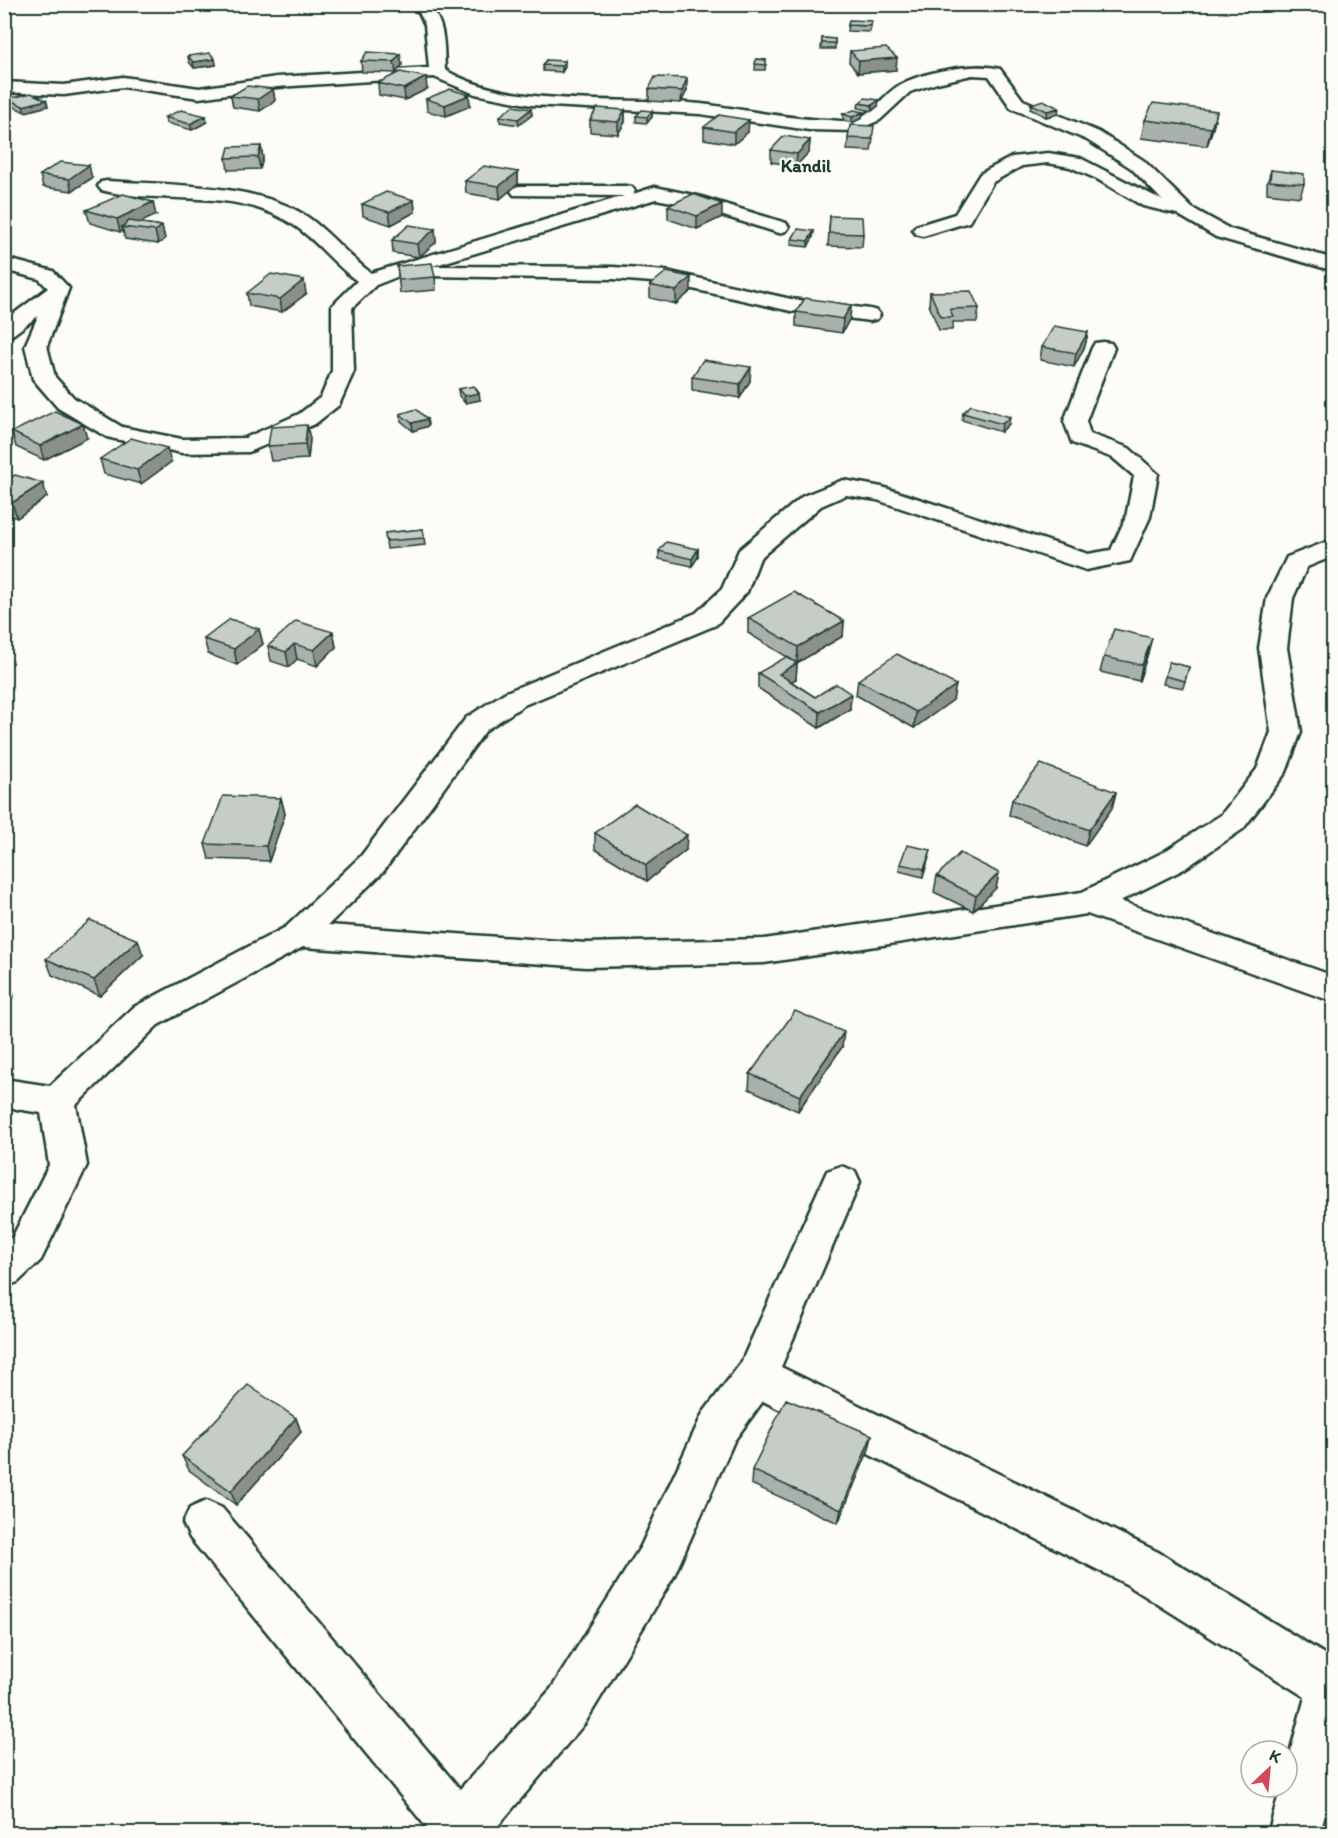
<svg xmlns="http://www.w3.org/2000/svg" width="1338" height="1838" viewBox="0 0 1338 1838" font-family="Itim,sans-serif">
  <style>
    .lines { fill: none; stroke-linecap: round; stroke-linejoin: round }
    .minor-casing { stroke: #1f3d34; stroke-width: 5 }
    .minor { fill: #fdfcf7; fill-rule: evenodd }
    .wall { fill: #aab0ab; stroke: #1f3d34; stroke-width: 1.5 }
    .shaded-wall { fill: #8b908b; stroke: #1f3d34; stroke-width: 1.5 }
    .building { fill: #c6cdc7; stroke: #1f3d34; stroke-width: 1.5 }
    .labels { text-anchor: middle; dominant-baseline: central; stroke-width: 4.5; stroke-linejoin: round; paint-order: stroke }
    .far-neighbourhood-label { font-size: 18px; font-weight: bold; fill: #1f3d34; stroke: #fdfcf7 }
  </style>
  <rect width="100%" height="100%" fill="#fdfcf7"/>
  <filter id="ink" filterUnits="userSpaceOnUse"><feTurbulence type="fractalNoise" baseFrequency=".0167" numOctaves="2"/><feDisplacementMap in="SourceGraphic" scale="12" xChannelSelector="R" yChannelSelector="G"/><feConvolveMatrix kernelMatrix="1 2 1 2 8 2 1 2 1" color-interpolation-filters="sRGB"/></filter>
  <g filter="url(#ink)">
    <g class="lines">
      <g class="minor-casing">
        <path id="minor" d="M409,4h18c19,17 17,43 18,66 69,40 178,26 256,34 42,5 84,15 127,16 7,0 16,2 22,1 21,-4 32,-25 48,-35 22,-14 77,-24 102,-17l23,31 76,32 44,28 49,48 38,21 104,30v12l-118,-34 -39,-23 -34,-8 -46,-27 -27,-12 -22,-4 -26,3 -29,16 -24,40 -46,14 -7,-2 -3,-4 3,-4 39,-12 25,-40 32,-17 36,-4 32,5 82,42 -31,-32 -44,-28 -76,-32 -22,-32 -17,-1 -35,8 -27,9 -30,28 -26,11 -45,-1 -109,-16 -169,-9 -56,-11 -41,-17 -157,10 -78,11 -76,-11 -59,8 -60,-3v-10l60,3 59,-8 76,11 78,-11 152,-9 -4,-43 -6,-13z
          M107,181c60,4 153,2 202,37 22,16 40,39 62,55l253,-77 -110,-1 -3,-4 3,-4 6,-1h106l6,1 3,4 -2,3 22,-7 43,9 88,27 3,4 -3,4 -7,2 -91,-28 -32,-6 -257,77 -23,9 -24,23 2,63 -15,34 -24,19 -66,28 -67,1 -67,-14 -8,-2 -49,-29 -25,-29 -8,-33 13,-30 -27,20 -7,2v-17l44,-33 -9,-9 -35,-9v-12l49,13 16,17 -22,58 8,31 19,21 48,29 60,12 63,-1 54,-24 22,-17 11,-26v-65l25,-25c-22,-16 -41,-41 -62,-55 -58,-40 -130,-20 -194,-36l-3,-4 3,-4z
          M435,266l178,1 53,4 125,28 79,10 7,2 3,4 -3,4 -7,2 -79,-10 -125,-28 -53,-4 -185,-3 -3,-4 3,-4z
          M1103,342l8,1 3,5 -28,73 4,13 39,14 29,26 -8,43 -20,44 -44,9 -209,-70 -31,-5 -25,11 -61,52 -13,34 -31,33 -192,80 -38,25 -103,142 -55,53 258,18 178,-4 318,-47 80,-39 59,-38 36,-46 14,-37 -12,-84 8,-50 20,-41 47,-18v17l-27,11 -14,31 -6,50 14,84 -15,40 -43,57 -59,40 -64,32 214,75v26l-247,-88 -323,49 -178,4 -283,-20 -145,78 -82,80 11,60 -46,95 -23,22 -14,5v-43l9,-8 36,-71 -8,-52 -37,-6v-28l46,7 84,-79 152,-80 75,-71 105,-138 38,-25 192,-80 26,-24 17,-39 64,-54 40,-16 39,7 206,67 23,-4 15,-33 8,-41 -21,-18 -41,-15 -8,-22 28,-73 3,-5z
          M841,1166l14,5 5,11 -79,185 377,185 171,105 5,-2v123l-14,56h-52l13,-47h6v-23l18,-67 -179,-113 -363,-183 -29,40 -61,137 -88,145 -94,111h-59l-242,-296 -7,-15 7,-15 16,-7 16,7 238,281 91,-100 90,-143 62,-133 38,-50 86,-192z"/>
      </g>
      <use href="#minor" class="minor"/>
    </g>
    <path class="wall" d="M848,25l23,1 -1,6 -23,-1z
      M822,38l13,1v10h-14z
      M850,51l46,19 -38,3 -9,-11z
      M400,54l2,11 -6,8 -34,-1 -1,-11z
      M188,56l27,3 1,6 -22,3 -5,-6z
      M756,59l10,1 -1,10h-10z
      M546,60l19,7 -3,5 -19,-1v-6z
      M378,83l49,6 -22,11 -26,-5z
      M273,89l2,12 -15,10 -27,-4 -2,-11z
      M649,89l38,1 -6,13 -32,-2z
      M469,95l1,11 -24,10 -19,-5 -1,-12z
      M8,99l38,1 2,6 -23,6 -15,-7z
      M859,103l19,3 -6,5 -14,-3z
      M1031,104l27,10 -12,3 -16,-8z
      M531,109l1,6 -13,10 -19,-3v-6z
      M625,110v12l-7,12 -28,-2v-12z
      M652,111v6l-5,6 -11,-1v-6z
      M843,114l19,4 -10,5 -9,-3z
      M165,117l42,5 -15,8 -26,-7z
      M1145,120l68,8 -6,18 -66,-8z
      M704,127l44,5 -14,12 -30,-5z
      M848,138h25l-2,13 -24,-1z
      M810,140l-1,12 -13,14 -25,-4v-12z
      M261,146l2,12 -3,11 -32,1 -2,-12z
      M1271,170l33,14 -4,13 -33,-4v-10z
      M518,172v12l-18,15 -34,-6 -1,-12z
      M40,175l52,3 -20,13 -29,-4z
      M414,200l1,12 -24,13 -28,-9 -1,-12z
      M668,206l54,11 -25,12 -29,-10z
      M86,210l70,5 -17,8 23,3 3,13 -7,5 -33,-5 -2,-8 -3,1 -30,-9z
      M830,216l33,18 -1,13 -34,-1z
      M435,229l1,13 -17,15 -26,-4 -1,-13z
      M814,231l-1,6 -5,10 -17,-2 1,-6z
      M397,266l38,11 1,13 -36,3z
      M650,285l41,6 -15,13 -26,-6z
      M930,292l49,16 -2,14h-24l-1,8h-13l-10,-25z
      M247,293l59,1 -24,18 -33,-6z
      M851,305l-1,13 -8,15 -46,-7v-14z
      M1088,332l-3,14 -11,21 -34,-7 2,-13z
      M692,377l58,4 -10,17 -48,-8z
      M458,389l22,11 -15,3 -6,-7z
      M963,413l46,11 -8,8 -39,-12z
      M400,414l27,5 1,7 -15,5 -12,-10z
      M12,432l75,6 -43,22 -28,-13z
      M310,439l-2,20 -37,2 -3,-15z
      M100,459l71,3 -30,22 -37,-10z
      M4,481l43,16 -30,21 -13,-4z
      M423,529l2,16 -38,4 -2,-16z
      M698,549v8l-6,9 -33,-7v-8z
      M748,618l96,3 -1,15 -46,27 -49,-30z
      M259,629l4,15 -26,21 -29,-11 -4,-15z
      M333,632l3,15 -19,19 -20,-7 -8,8 -18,-6 -3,-15z
      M1148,653l-9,28 -39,-9 4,-15z
      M1169,662l20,5 -6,21 -20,-4z
      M797,663l-1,16 -5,2 24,16 36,-3 -1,15 -31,19 -61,-40v-15z
      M858,680l95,20 -39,28 -58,-33z
      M1116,792l-4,16 -27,38 -76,-31 3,-15z
      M281,798l4,16 -16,47 -60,-2 -4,-15z
      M595,833l91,17 -39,31 -52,-32z
      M931,850l-2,7 -6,20 -24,-6 1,-7z
      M999,873l-3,15 -23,23 -39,-19 3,-16z
      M143,955l-43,41 -48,-21 -6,-16z
      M842,1047l-44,64 -49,-22 1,-15z
      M296,1418l5,14 -65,73 -47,-35 -7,-14z
      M872,1435l-3,14 -31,74 -87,-39 1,-14z"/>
    <path class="shaded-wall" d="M400,54l2,11 -6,8 -2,-11z
      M897,58l-1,12 -38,3 1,-12z
      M215,59l1,6 -22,3 -1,-6z
      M565,61v6l-3,5v-6z
      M426,77l1,12 -22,11 -1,-11z
      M687,78v12l-6,13 1,-12z
      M273,89l2,12 -15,10 -2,-12z
      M469,95l1,11 -24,10 -1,-11z
      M46,100l2,6 -23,6 -2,-6z
      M879,100l-1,6 -6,5v-6z
      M1059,108l-1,6 -12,3 1,-6z
      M531,109l1,6 -13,10 -1,-6z
      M625,110v12l-7,12v-12z
      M652,111v6l-5,6v-6z
      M1217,111l-4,17 -6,18 4,-18z
      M863,112l-1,6 -10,5v-6z
      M206,116l1,6 -15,8 -2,-6z
      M749,120l-1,12 -14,12v-12z
      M810,140l-1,12 -13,14 1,-12z
      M261,146l2,12 -3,11 -2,-12z
      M89,165l3,13 -20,13 -3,-12z
      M518,172v12l-18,15 -1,-13z
      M414,200l1,12 -24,13 -2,-13z
      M153,202l3,13 -27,13 -7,-1 1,4 -3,1 -3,-13z
      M722,204v13l-25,12v-13z
      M162,226l3,13 -7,5 -3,-13z
      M435,229l1,13 -17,15 -2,-13z
      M814,231l-1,6 -5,10v-6z
      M691,277v14l-15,13v-13z
      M304,280l2,14 -24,18 -2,-13z
      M851,305l-1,13 -8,15 1,-14z
      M1088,332l-3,14 -11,21 2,-14z
      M751,367l-1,14 -10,17v-14z
      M479,393l1,7 -15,3 -1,-7z
      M1010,417l-1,7 -8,8 1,-8z
      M427,419l1,7 -15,5 -1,-8z
      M83,424l4,14 -43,22 -4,-14z
      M307,425l3,14 -2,20 -3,-15z
      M167,448l4,14 -30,22 -4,-14z
      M43,483l4,14 -30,21 -5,-15z
      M698,549v8l-6,9v-7z
      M844,621l-1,15 -46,27 1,-16z
      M259,629l4,15 -26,21 -3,-16z
      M333,632l3,15 -19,19 -3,-16z
      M1152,638l-4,15 -9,28 3,-16z
      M294,644l3,15 -8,8 -3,-15z
      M797,663l-1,16 -15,8 -2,-13z
      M956,685l-3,15 -39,28 2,-16z
      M851,694l-1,15 -31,19 1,-16z
      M1116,792l-4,16 -27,38 4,-16z
      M281,798l4,16 -16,47 -3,-15z
      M687,835l-1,15 -39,31 -1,-16z
      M931,850l-2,7 -6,20 1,-8z
      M999,873l-3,15 -23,23 3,-15z
      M138,940l5,15 -43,41 -6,-16z
      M8,981l6,15 -10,9v-21z
      M844,1032l-2,15 -44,64 2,-15z
      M296,1418l5,14 -65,73 -5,-14z
      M872,1435l-3,14 -31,74 3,-13z"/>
    <path class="building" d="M849,20l23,1 -1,5 -23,-1z
      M822,38l13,1v4h-13z
      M886,48l11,10 -38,3 -9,-10z
      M367,52l33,2 -6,8 -33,-1z
      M210,53l5,6 -22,3 -5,-6z
      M756,59l10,1v5l-11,-1z
      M546,60l19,1 -3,5 -19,-1z
      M400,72l26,5 -22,12 -26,-6z
      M655,77l32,1 -5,13 -33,-2z
      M247,86l26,3 -15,10 -27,-3z
      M450,89l19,6 -24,10 -19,-6z
      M31,93l15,7 -23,6 -15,-7z
      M865,98l14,2 -7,5 -13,-2z
      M1043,100l16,8 -12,3 -16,-7z
      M1153,103l64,8 -6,17 -66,-8z
      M513,106l18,3 -13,10 -18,-3z
      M597,108l28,2 -7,12 -28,-2z
      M181,110l25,6 -16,8 -25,-7z
      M642,110l10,1 -5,6 -11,-1z
      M854,110l9,2 -11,5 -9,-3z
      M719,115l30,5 -15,12 -30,-5z
      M850,125l24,1 -2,13 -24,-1z
      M784,136l26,4 -13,14 -26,-4z
      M261,146l-3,11 -32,1 3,-11z
      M60,162l29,3 -20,14 -29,-4z
      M484,166l34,6 -19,14 -34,-5z
      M1271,170l33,4v10l-34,-3z
      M386,192l28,8 -25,12 -27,-8z
      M123,194l30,8 -36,17 -31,-9z
      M693,194l29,10 -25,12 -29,-10z
      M830,216l32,1 1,17 -34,-1z
      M129,221l33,5 -7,5 -33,-4z
      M409,225l26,4 -18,15 -25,-4z
      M798,229l16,2 -6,10 -16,-2z
      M432,263l3,14 -36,3 -2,-14z
      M666,272l25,5 -15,14 -26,-6z
      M271,274l33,6 -24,19 -33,-6z
      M971,291l8,17 -29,1 3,8h-12l-11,-25z
      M805,298l46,7 -8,14 -47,-7z
      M1054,326l34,6 -12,21 -34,-6z
      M703,360l48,7 -11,17 -48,-7z
      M474,386l5,7 -15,3 -6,-7z
      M971,405l39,12 -8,7 -39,-11z
      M416,409l11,10 -15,4 -12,-9z
      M55,411l28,13 -43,22 -28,-14z
      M307,425l-2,19 -37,2 3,-19z
      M131,438l36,10 -30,22 -37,-11z
      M15,475l28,8 -31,20 -8,-2v-20z
      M423,529l1,9 -38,3 -1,-8z
      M666,542l32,7 -6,10 -33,-8z
      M794,592l50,29 -46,26 -50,-29z
      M230,619l29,10 -25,20 -30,-10z
      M296,621l37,11 -19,18 -20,-6 -8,8 -18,-6z
      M1114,629l38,9 -10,27 -38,-8z
      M897,654l59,31 -40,27 -58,-32z
      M786,657l11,6 -18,11 36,23 21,-13 15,10 -31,18 -62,-39z
      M1169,662l20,5 -4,14 -20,-5z
      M1041,764l75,28 -27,38 -77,-30z
      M223,796l58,2 -15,48 -61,-2z
      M635,804l52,31 -41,30 -51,-32z
      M907,845l24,5 -7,19 -24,-5z
      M960,853l39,20 -23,23 -39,-20z
      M90,920l48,20 -44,40 -48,-21z
      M795,1011l49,21 -44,64 -50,-22z
      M248,1385l48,33 -65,73 -49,-35z
      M786,1399l86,36 -31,75 -89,-40z"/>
  </g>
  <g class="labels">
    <g class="far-neighbourhood-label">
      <text x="806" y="166">Kandil</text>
    </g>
  </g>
  <rect width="1338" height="1838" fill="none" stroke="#fdfcf7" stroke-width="24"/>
  <rect x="12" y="12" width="1314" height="1814" fill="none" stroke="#1f3d34" stroke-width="2" filter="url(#ink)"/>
  <g transform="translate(1269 1769) rotate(26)"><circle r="28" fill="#fdfcf7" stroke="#a4b0a9" stroke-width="1.5"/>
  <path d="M0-4.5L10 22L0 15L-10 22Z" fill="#d1495b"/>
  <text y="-9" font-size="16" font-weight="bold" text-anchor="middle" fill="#1f3d34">K</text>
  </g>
</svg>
